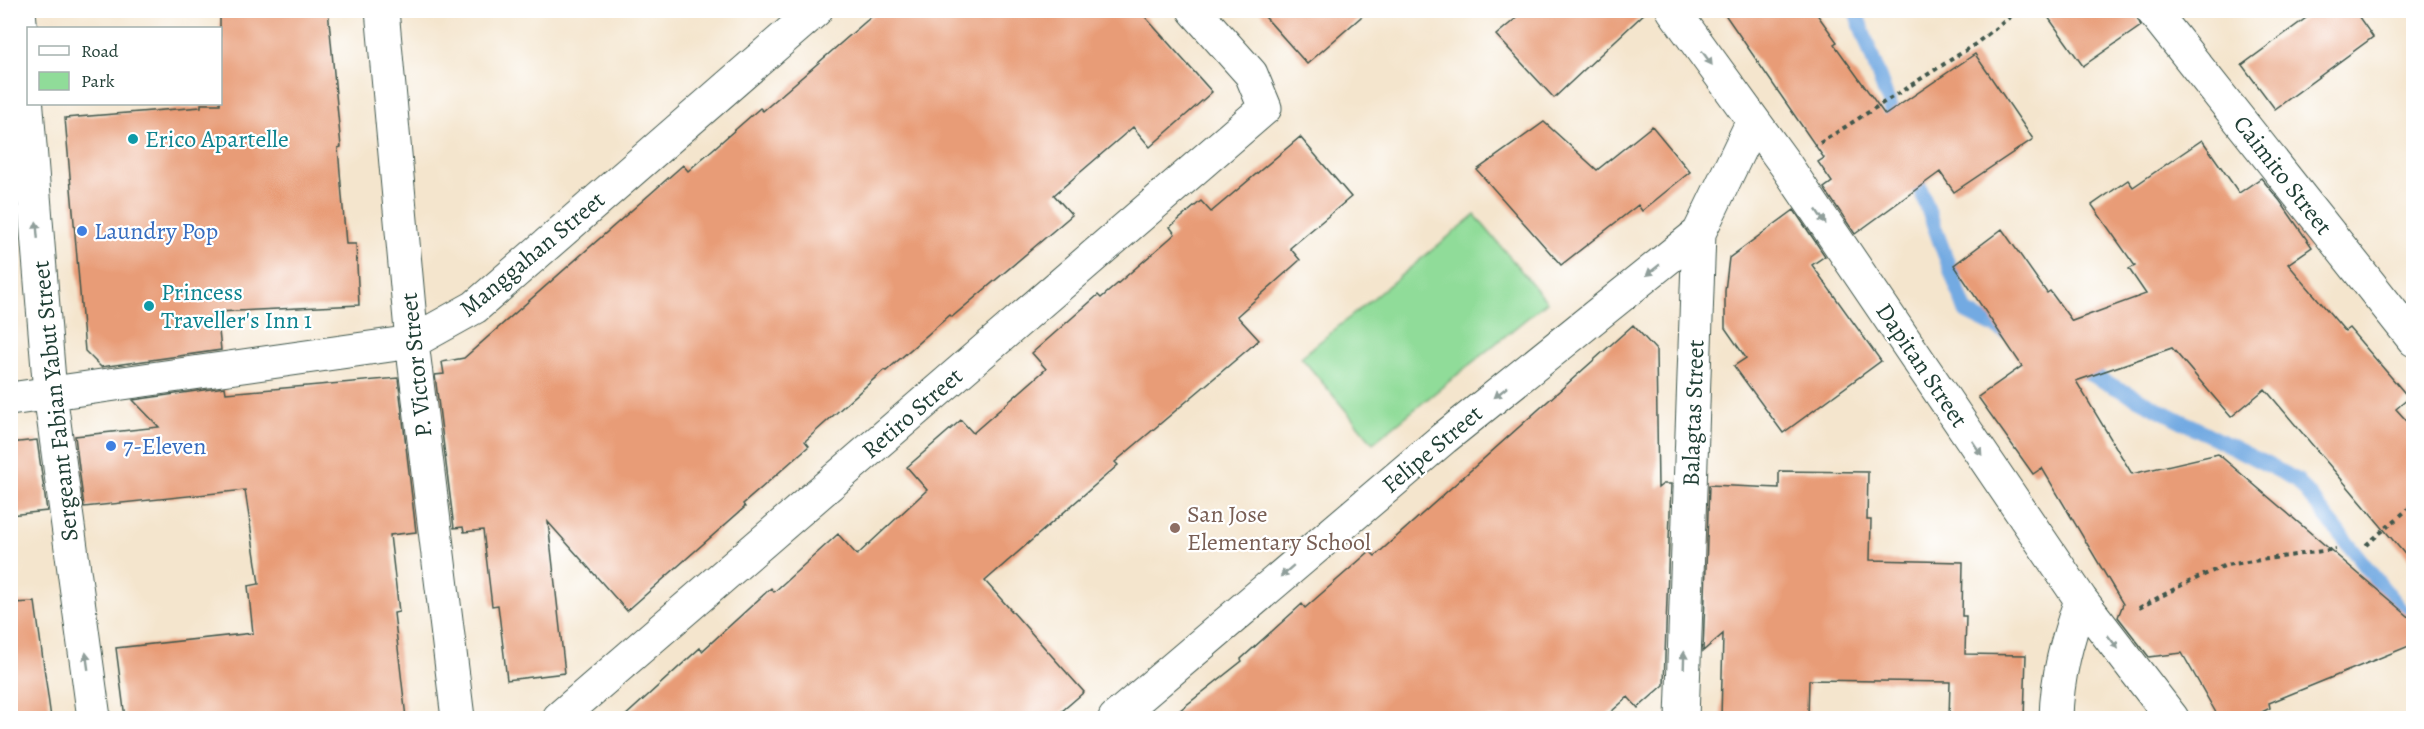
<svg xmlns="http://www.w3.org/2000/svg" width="2424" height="729" viewBox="0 0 2424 729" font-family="Alegreya,serif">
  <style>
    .green { fill: #90dc99; stroke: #588c66; stroke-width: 1.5 }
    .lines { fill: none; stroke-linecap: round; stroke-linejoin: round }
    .stream { stroke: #73aae2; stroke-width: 15 }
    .building { fill: #e89c77 }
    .minor-casing { stroke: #3f564b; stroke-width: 35 }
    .path { stroke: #3f564b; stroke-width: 4; stroke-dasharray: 4.5 4.5; stroke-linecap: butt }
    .minor { stroke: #fff; stroke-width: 33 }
    .oneway { fill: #8f9e9a }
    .culture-dot { fill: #0f9aa8; stroke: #fff; stroke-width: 2 }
    .shop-dot { fill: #3f7fe0; stroke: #fff; stroke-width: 2 }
    .education-dot { fill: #8d6e63; stroke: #fff; stroke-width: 2 }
    .labels { text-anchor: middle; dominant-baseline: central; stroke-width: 4.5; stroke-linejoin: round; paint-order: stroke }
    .culture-label { font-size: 24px; fill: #0d838f; stroke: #fff; text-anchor: start }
    .street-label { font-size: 24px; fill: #1f3d34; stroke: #fff }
    .shop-label { font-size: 24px; fill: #366cbe; stroke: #fff; text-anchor: start }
    .education-label { font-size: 24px; fill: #785e54; stroke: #fff; text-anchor: start }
  </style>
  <rect width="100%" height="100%" fill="#fff"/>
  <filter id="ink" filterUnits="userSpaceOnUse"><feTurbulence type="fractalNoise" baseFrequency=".0167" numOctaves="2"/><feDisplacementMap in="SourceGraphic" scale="12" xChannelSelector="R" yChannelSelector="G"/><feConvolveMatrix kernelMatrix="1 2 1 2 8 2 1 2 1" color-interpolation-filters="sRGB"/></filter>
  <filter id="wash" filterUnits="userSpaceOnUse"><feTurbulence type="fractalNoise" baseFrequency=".008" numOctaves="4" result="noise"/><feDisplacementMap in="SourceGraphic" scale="24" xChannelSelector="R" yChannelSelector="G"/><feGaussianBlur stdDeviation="1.35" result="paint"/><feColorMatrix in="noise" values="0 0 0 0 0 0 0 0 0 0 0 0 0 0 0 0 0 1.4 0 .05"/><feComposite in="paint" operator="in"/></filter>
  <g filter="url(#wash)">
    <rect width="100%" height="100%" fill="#f4e5cd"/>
    <path class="green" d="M1475,215l72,87 -174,141 -72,-86z"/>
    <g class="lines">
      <path class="stream" d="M1855,10l31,86
        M1889,102l10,28
        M1913,169l53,143 46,23
        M2074,366l223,114 113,142"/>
    </g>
    <g id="blocks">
      <path class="building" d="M220,10h108l13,137 -3,1 8,96h10l3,61 -142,7 4,38 -120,17 -16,-16 -20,-233 136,-11v-3h19z
        M879,10h260l73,82 -62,55 -17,-20 -79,68 18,20 -120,102 -2,-2 -64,56 -2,-1 -79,71 4,5 -66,58 2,3 -118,104 -79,-89 17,151 -58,7 -9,-75 -6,1 -9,-76 -19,2 -1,-5 -9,1 -19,-153 9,-1 -2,-12 22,-4 219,-193 5,6 72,-63 3,3z
        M1259,10h110l-62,54z
        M1526,10h122l-94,88 -58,-63z
        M1722,10h92l23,32 -3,2 51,71 90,-61 58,85 -79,53 -14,-20 -85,62 -31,-46 8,-6 -14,-20 6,-4z
        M2043,10h91l7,16 -58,40z
        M2317,10h37l19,27 -98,72 -33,-44z
        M1544,122l53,48 55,-44 38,46 -48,39 -4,-6 -77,60 -84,-95z
        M1300,137l51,60 -61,51 10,12 -63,56 22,24 -144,122 3,3 -133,116 99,111 -30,26h-431l77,-70 2,3 69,-63 3,4 64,-58 19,21 70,-65 -20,-23 54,-47 12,13 73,-64 -14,-16 66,-58 3,3 74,-64 -5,-7 31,-26 10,11z
        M2202,140l37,53 22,-15 19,23 32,46 -24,17 57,67 4,-3 60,70 -13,11 18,20v136l-149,-176 -34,28 -59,-69 -96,33 56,93 86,-20 196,167v23l-145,59 1,5 -20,10h-31l-37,-65 -33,4 -31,-40 5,-13 -81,-136 -9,6 -55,-77 44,-31 -68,-101 48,-36 45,64 3,-2 22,30 74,-27 -17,-25 6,-3 -43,-61 36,-25 5,7z
        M1794,210l31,46 -13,9 69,96 -98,72 -49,-67 12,-8 -21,-30v-37l4,-33z
        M1633,325l23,25 2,138 5,-4h8l-7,201 -26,23 -10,-11 -24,21h-434l72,-57 -1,-2 61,-55 3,4 65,-57 5,5z
        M398,378l18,154 -26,3 9,77 -5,1 12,105h-281l-9,-70 137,-15 -5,-47 11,-2 -14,-94 -161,17 -9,-71 84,-9 -26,-27 92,-13 1,6z
        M37,440l10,71 -37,4v-72z
        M1779,471l89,1 -1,48h4l-1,40 93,2 -1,54h4l-1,38 61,1 -2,63h-75l1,-36 -141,-2 -1,38h-87l2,-84 -20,17 6,-166 70,3z
        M35,602l16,116h-41v-115z"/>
    </g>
  </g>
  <g filter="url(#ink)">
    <use href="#blocks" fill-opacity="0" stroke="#3f564b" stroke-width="1.5"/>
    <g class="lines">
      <g class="minor-casing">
        <path id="minor" d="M19,10l31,383 44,325
          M382,10l30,332 46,376
          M1673,10l112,154 296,436 91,118
          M2152,10l262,330
          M10,399l402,-57 63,-35 341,-297
          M559,718l706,-610 -14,-34 -57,-64
          M1115,718l329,-280 255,-205
          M1682,718l17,-485 54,-112
          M2056,718c1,-42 11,-78 25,-118"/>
      </g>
      <path class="path" d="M1820,143l154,-98 45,-35
        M2366,545l48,-41
        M2139,608l43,-23 44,-20 110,-16"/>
      <use href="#minor" class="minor"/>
    </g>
    <defs><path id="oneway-solid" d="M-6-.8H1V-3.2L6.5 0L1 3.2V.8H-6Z" transform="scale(1.5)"/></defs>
    <g class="oneway">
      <use href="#oneway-solid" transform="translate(1707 58) rotate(54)"/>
      <use href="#oneway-solid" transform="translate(1821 217) rotate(56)"/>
      <use href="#oneway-solid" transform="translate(37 230) rotate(-95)"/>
      <use href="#oneway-solid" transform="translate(1653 270) rotate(141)"/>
      <use href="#oneway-solid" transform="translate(1501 392) rotate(141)"/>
      <use href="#oneway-solid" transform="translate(1977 448) rotate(56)"/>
      <use href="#oneway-solid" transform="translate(1287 571) rotate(139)"/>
      <use href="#oneway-solid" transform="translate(2113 642) rotate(52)"/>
      <use href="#oneway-solid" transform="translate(1684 660) rotate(-88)"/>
      <use href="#oneway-solid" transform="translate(87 661) rotate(-98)"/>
    </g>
  </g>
  <g class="culture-dot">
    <circle cx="133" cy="139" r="6"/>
    <circle cx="149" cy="306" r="6"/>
  </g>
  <g class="shop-dot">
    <circle cx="82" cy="231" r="6"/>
    <circle cx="111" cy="446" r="6"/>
  </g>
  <circle class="education-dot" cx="1175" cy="528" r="6"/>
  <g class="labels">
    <g class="culture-label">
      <text x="145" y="139">Erico Apartelle</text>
      <text x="161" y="292">Princess<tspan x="161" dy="28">Traveller's Inn 1</tspan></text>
    </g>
    <g class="street-label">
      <text transform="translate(2283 175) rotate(52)">Caimito Street</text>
      <text transform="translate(532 254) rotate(-40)">Manggahan Street</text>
      <text transform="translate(416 365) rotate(-96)">P. Victor Street</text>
      <text transform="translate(1922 365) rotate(56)">Dapitan Street</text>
      <text transform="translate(55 401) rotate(-96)">Sergeant Fabian Yabut Street</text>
      <text transform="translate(912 413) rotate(-41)">Retiro Street</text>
      <text transform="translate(1693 413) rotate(-88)">Balagtas Street</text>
      <text transform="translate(1432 449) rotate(-40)">Felipe Street</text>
    </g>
    <g class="shop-label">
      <text x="94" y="231">Laundry Pop</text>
      <text x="123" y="446">7-Eleven</text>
    </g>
    <g class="education-label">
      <text x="1187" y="514">San Jose<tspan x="1187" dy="28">Elementary School</tspan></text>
    </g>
  </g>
  <rect width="2424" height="729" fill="none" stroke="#fff" stroke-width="36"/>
  <rect x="27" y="27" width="195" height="78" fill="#ffffff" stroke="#a5b1ae" stroke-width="1.5"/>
  <rect x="39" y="46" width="30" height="9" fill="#ffffff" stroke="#a5b1ae" stroke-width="1.5"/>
  <text x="81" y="57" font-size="18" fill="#1f3d34">Road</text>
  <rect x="39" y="72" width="30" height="18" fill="#90dc99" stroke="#a5b1ae" stroke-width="1.5"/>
  <text x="81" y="87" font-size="18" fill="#1f3d34">Park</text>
</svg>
